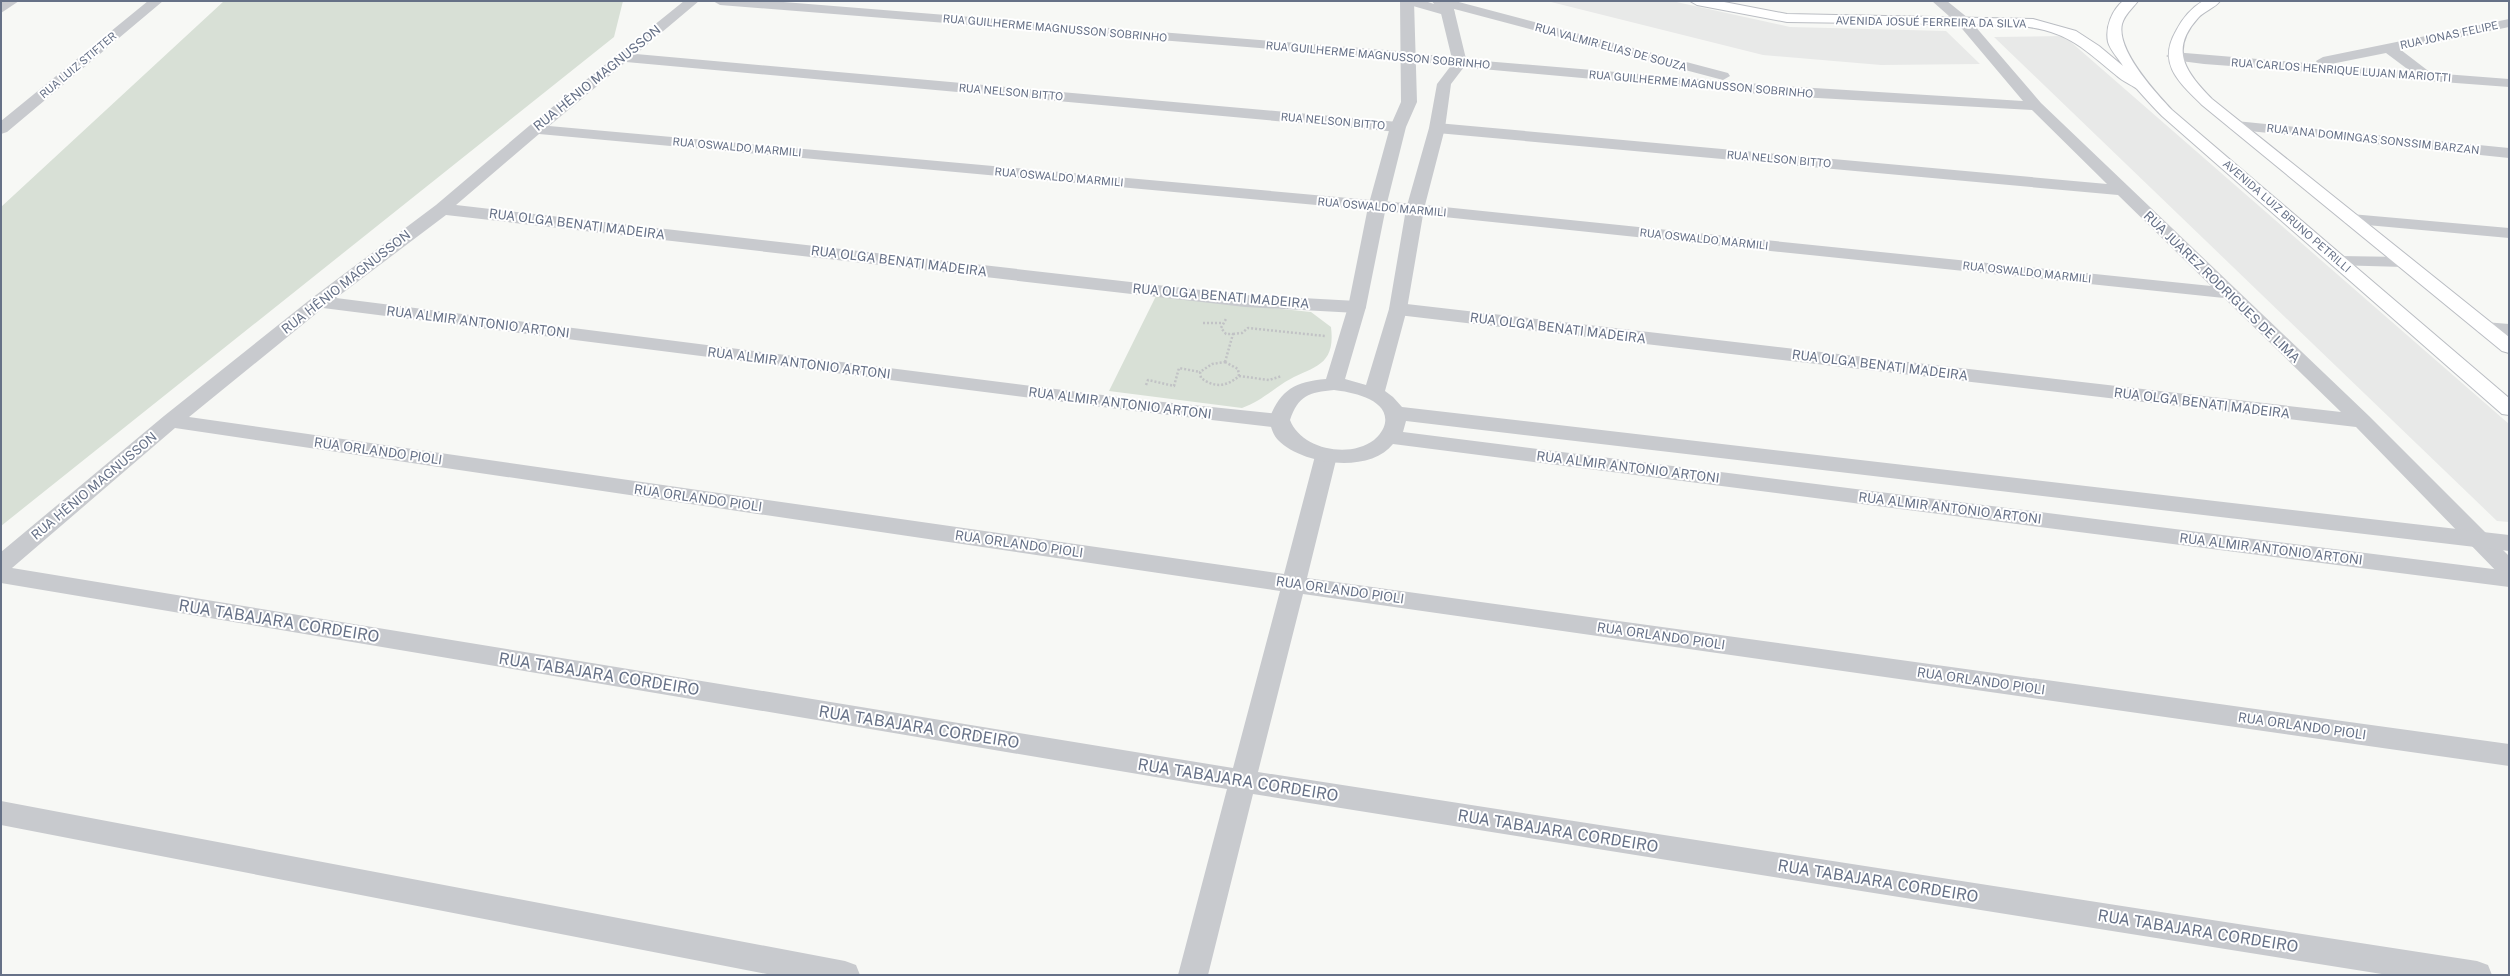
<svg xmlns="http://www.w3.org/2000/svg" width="2510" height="976" viewBox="0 0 2510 976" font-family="'Public Sans',sans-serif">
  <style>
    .built { fill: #e8e9e8 }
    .green { fill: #d8e0d6 }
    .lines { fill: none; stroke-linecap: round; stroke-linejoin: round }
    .secondary-casing { stroke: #babdc3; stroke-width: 2 }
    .path { stroke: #c1c2c5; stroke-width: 2.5; stroke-dasharray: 2 2; stroke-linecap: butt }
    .minor { fill: #c8cace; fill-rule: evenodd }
    .tertiary { fill: #c8cace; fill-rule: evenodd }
    .secondary { fill: #fff; fill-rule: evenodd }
    .labels { text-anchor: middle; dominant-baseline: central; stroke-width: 4; stroke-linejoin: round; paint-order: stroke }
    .far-street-label { font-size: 11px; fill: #667187; stroke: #fff }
    .street-label { font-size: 13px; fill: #667187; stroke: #fff }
    .near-street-label { font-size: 16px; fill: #667187; stroke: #fff }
  </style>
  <rect width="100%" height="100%" fill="#f7f8f5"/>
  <path class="built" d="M1547,1h125l118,26 156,4 34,33 -99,1 -118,-10z
    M2064,36l445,388v98l-12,-1 -503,-484z"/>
  <path class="green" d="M224,1h399l-9,36 -613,489v-319z
    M1156,296l155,16 20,15c5,41 -19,39 -46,55 -15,10 -26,20 -43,26l-133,-17z"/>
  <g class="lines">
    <g class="secondary-casing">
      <path id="secondary" d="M1690,1h29l68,13 246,5 43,12 23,15 24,20c-4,-7 -13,-16 -15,-24 -3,-15 4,-32 15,-41h15c-6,8 -13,13 -16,23 -6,26 33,68 50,86l337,288v17l-7,-1 -340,-298c-9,-9 -17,-18 -25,-27 -3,-3 -15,-8 -20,-13 -39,-32 -51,-46 -104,-51l-226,-3 -90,-17z
        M2203,1h17c-5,7 -16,10 -22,17 -30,33 -11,55 14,81l297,238v16l-7,-2 -300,-246c-23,-23 -45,-41 -26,-74 6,-12 15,-23 27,-30z"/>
    </g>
    <path class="path" d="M1203,323h19
      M1233,334l9,-1 6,-5 77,8
      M1225,362l13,7 1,7c-13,11 -24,12 -38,2l-1,-6 12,-8z
      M1225,362l8,-28h-7l-5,-6 5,-9
      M1239,376l30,4 13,-4
      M1146,385l2,-5 26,6 5,-18 21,4"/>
    <path class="minor" d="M3,1h16l-18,12v-10z
      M148,1h15l-156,131 -6,2v-13z
      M684,1h15l-63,53 762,68 8,5 -8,5 -772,-70 -77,64 866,78 796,82 -93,-91 -681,-62 -8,-5 8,-5 670,61 -75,-74 -250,-14 -322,-29 -50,-7 -690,-55 -7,-4h58l639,51 50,7 322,27 241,15 -65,-77 -26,-23h15l21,17 73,85 328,313 140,140v22l-8,-2 -145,-149 -958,-112 -7,-2 -2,-4 2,-4 7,-2 943,109 -117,-114 -809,-84 -876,-80 -83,71 789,90 112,6 7,2 2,4 -2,4 -7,2 -112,-6 -799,-92 -110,83 798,101 146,15 7,2 3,5 -3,5 -7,2 -146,-17 -811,-103 -134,109 1095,157 31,-118 3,-5 8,-2 8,2 3,5 -30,122 1202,166v22l-1206,-172 -45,178 1219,189 11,4 4,10h-104l-1135,-181 -45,181h-30l49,-186 -1226,-206v-31l163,-136 148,-118 124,-93 93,-79zM175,428l1105,163 -47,177 -1221,-200z
      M1404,1h21l9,3 -2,-3h23l273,72 2,3 -7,4 -280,-74 12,6 -7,4 -42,-12z
      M2509,19v8l-108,23 30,23 78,6v8l-305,-23 -31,-4 -7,-4 7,-4 145,12 -2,-3 7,-4zM2386,53l24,18 -84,-6z
      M2236,121l273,27v10l-279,-29 -2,-3 2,-3z
      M2351,214l158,14v10l-164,-15 -3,-4 3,-4z
      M2485,322l24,2v12l-31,-4 -3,-4 3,-4z
      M1,801l844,160 11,4 4,10h-88l-771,-150z"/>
    <path class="tertiary" d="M1400,1h14l3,101 -11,25 -20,80 -20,100 -21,72 21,6 23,-76 17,-100 23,-81 8,-44 16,-21 -15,-62h14l15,62 -16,21 -6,44 -21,81 -17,100 -22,82 8,6 9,10 1107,128v16l-1103,-130 -3,11 1106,139v16l-1116,-143c-23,30 -91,21 -115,-4 -5,-5 -7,-13 -9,-20 11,-30 25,-38 57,-41l22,-72 20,-100 22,-80 11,-25zM1334,390c17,2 55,9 51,33 -1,6 -6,13 -11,17 -25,19 -73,9 -84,-20 8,-24 19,-28 44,-30z
      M2339,256l65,1 6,1 3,4 -3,4 -6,1 -71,-2 -3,-4 3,-4z"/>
    <use href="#secondary" class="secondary"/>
  </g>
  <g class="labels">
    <g class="far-street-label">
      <text transform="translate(1931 22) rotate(1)">AVENIDA JOSUÉ FERREIRA DA SILVA</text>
      <text transform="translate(1055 28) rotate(5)">RUA GUILHERME MAGNUSSON SOBRINHO</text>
      <text transform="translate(2449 35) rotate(-12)">RUA JONAS FELIPE</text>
      <text transform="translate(1611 47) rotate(15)">RUA VALMIR ELIAS DE SOUZA</text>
      <text transform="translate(1378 55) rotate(5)">RUA GUILHERME MAGNUSSON SOBRINHO</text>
      <text transform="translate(78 65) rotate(-40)">RUA LUIZ STIFTER</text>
      <text transform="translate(2341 70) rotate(4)">RUA CARLOS HENRIQUE LUJAN MARIOTTI</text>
      <text transform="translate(1701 84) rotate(5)">RUA GUILHERME MAGNUSSON SOBRINHO</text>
      <text transform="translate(1011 92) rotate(5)">RUA NELSON BITTO</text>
      <text transform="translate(1333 121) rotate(5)">RUA NELSON BITTO</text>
      <text transform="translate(2373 139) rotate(6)">RUA ANA DOMINGAS SONSSIM BARZAN</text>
      <text transform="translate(737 147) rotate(5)">RUA OSWALDO MARMILI</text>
      <text transform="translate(1779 159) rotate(5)">RUA NELSON BITTO</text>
      <text transform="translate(1059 177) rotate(5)">RUA OSWALDO MARMILI</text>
      <text transform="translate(1382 207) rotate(5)">RUA OSWALDO MARMILI</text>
      <text transform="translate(2287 216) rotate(41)">AVENIDA LUIZ BRUNO PETRILLI</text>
      <text transform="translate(1704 239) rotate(6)">RUA OSWALDO MARMILI</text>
      <text transform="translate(2027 272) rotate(6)">RUA OSWALDO MARMILI</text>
    </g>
    <g class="street-label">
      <text transform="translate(597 78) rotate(-39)">RUA HÊNIO MAGNUSSON</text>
      <text transform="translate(577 224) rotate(7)">RUA OLGA BENATI MADEIRA</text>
      <text transform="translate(899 261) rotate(7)">RUA OLGA BENATI MADEIRA</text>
      <text transform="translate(346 282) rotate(-38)">RUA HÊNIO MAGNUSSON</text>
      <text transform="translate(2222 287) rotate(44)">RUA JUAREZ RODRIGUES DE LIMA</text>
      <text transform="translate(1221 296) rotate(5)">RUA OLGA BENATI MADEIRA</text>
      <text transform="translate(478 322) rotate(7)">RUA ALMIR ANTONIO ARTONI</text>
      <text transform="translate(1558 328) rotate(7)">RUA OLGA BENATI MADEIRA</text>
      <text transform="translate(799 363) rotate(7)">RUA ALMIR ANTONIO ARTONI</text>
      <text transform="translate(1880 365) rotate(7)">RUA OLGA BENATI MADEIRA</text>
      <text transform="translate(1120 403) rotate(7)">RUA ALMIR ANTONIO ARTONI</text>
      <text transform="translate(2202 403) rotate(7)">RUA OLGA BENATI MADEIRA</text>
      <text transform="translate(378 451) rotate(8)">RUA ORLANDO PIOLI</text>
      <text transform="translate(1628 467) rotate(7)">RUA ALMIR ANTONIO ARTONI</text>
      <text transform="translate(94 486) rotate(-40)">RUA HÊNIO MAGNUSSON</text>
      <text transform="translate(698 498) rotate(8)">RUA ORLANDO PIOLI</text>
      <text transform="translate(1950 508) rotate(7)">RUA ALMIR ANTONIO ARTONI</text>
      <text transform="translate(1019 544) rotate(8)">RUA ORLANDO PIOLI</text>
      <text transform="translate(2271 549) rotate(7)">RUA ALMIR ANTONIO ARTONI</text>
      <text transform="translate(1340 590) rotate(8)">RUA ORLANDO PIOLI</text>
      <text transform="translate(1661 636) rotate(8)">RUA ORLANDO PIOLI</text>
      <text transform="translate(1981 681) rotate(8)">RUA ORLANDO PIOLI</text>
      <text transform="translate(2302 726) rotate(8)">RUA ORLANDO PIOLI</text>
    </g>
    <g class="near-street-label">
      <text transform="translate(279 621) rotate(9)">RUA TABAJARA CORDEIRO</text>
      <text transform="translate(599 674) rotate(9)">RUA TABAJARA CORDEIRO</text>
      <text transform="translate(919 727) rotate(9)">RUA TABAJARA CORDEIRO</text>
      <text transform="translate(1238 780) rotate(9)">RUA TABAJARA CORDEIRO</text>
      <text transform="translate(1558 831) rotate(9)">RUA TABAJARA CORDEIRO</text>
      <text transform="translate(1878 881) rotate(9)">RUA TABAJARA CORDEIRO</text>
      <text transform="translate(2198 931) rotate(9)">RUA TABAJARA CORDEIRO</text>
    </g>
  </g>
  <rect width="2510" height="976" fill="none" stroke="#667187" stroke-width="4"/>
</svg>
